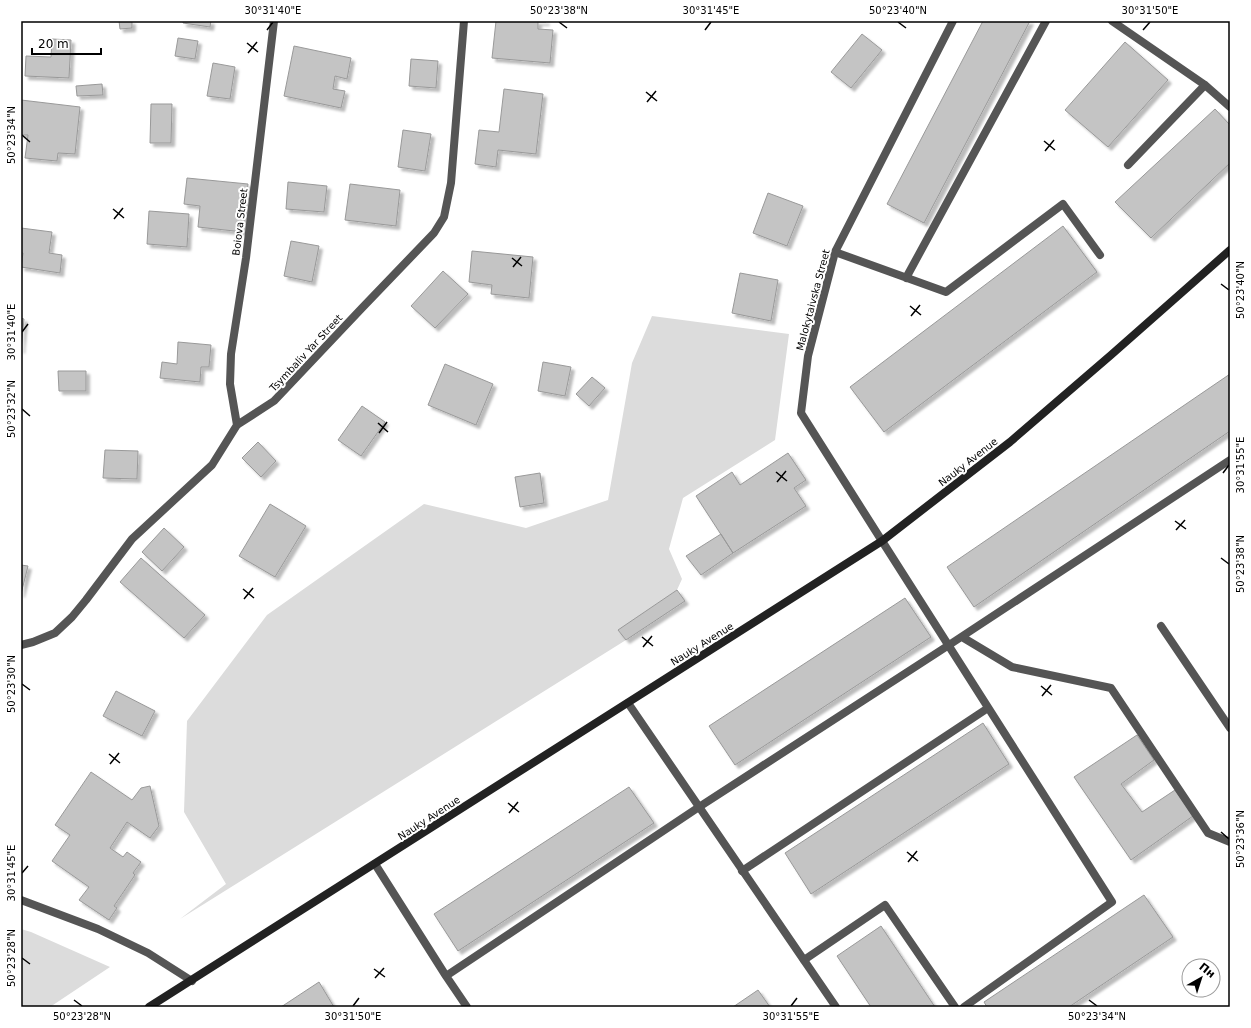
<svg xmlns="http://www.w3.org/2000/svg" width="1251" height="1028" viewBox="0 0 1251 1028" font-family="'DejaVu Sans',sans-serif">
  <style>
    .green { fill: #dcdcdc }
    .building { fill: #c4c4c4; stroke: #999; filter: url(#shadow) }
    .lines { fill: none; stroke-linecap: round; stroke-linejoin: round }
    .service { stroke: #555; stroke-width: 8 }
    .minor { stroke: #555; stroke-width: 8 }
    .secondary { stroke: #222; stroke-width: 8 }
    .ticks { fill: none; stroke: #000; stroke-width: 1.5 }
    .labels { text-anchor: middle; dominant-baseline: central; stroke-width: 4; stroke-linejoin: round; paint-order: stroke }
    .street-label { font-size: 10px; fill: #000; stroke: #fff }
    .neatline { fill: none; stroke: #000; stroke-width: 1.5 }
    .ticks-label { font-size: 10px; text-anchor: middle; fill: #000 }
  </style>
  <defs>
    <filter id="shadow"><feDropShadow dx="3.5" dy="3.5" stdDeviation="1" flood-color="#0004"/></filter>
  </defs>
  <rect width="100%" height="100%" fill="#fff"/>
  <path class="green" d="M652,316l137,18 -14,106 -92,58 -14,51 13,30 -5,11 -58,40 7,10 -446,279 46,-35 -42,-72 3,-91 80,-106 157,-111 102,24 82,-28 24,-137z
    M21,929l10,3 79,35 -60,40h-29z"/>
  <path class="building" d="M119,21h13v7l-12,1z
    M183,21h28l-1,6 -27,-4z
    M496,21h50v1h-8v7l15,1 -3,33 -58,-5z
    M983,21h47l-106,202 -37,-19z
    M862,34l20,16 -31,38 -20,-16z
    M178,38l20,3 -3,18 -20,-3z
    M52,39l19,1 -2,38 -44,-2 1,-20 25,1z
    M1125,42l43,38 -60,67 -43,-37z
    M294,46l57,12 -4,21 -12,-3 -2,13 12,2 -4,17 -57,-12z
    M411,59l27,2 -2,27 -27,-2z
    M213,63l22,4 -5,32 -23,-3z
    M102,84l1,11 -26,1 -1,-10z
    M504,89l39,5 -7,60 -38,-4 -2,17 -21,-3 4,-34 20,2z
    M21,100l59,7 -5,47 -17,-1 -1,8 -32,-3 3,-23h-7z
    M151,104h21l-1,39h-21z
    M1215,109l15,16v38l-79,75 -36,-36z
    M403,130l28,4 -6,37 -27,-4z
    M187,178l61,6 -5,48 -45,-5 2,-21 -16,-2z
    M288,182l39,4 -3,26 -38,-3z
    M350,184l50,6 -4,36 -51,-6z
    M768,193l35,13 -16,40 -34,-13z
    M149,211l40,3 -2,33 -40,-3z
    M1063,226l34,46 -213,160 -34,-45z
    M21,228l31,4 -3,21 13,2 -2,18 -39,-6 2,-14h-2z
    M291,241l28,5 -7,36 -28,-6z
    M472,251l61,6 -4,41 -38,-4 1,-9 -23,-3z
    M443,271l25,23 -33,34 -24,-22z
    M740,273l38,7 -7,41 -39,-8z
    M21,318l3,1 -3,31z
    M178,342l33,3 -2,22h-8l-1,15 -40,-4 2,-16 15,2z
    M543,362l28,5 -6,29 -27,-5z
    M445,364l48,20 -17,41 -48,-20z
    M58,371h28v20h-27z
    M1230,374v57l-256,176 -27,-40z
    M592,377l13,11 -16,18 -13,-12z
    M362,406l23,16 -24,34 -23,-16z
    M258,442l18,19 -15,16 -19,-19z
    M105,450l33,1 -1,28 -34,-1z
    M788,453l18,27 -12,8 12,18 -73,47 -37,-57 36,-24 8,13z
    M540,473l4,30 -24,4 -5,-30z
    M270,504l36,22 -31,51 -36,-21z
    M164,528l20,19 -22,24 -20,-19z
    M721,534l12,19 -32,22 -15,-19z
    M141,558l64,57 -21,23 -64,-56z
    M21,565l7,1 -7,28z
    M677,590l8,11 -59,39 -8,-10z
    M905,598l26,39 -196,128 -26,-39z
    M116,691l39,20 -13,25 -39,-20z
    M983,723l26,41 -198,130 -26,-41z
    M1137,735l17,25 -33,24 21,28 33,-22 18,26 -62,44 -57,-83z
    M91,772l41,28 9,-12 9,-2 9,40 -9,12 -23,-16 -17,26 13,9 4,-5 14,10 -8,11 2,2 -21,31 3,2 -8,12 -30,-20 10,-13 -37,-26 18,-26 -15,-10z
    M629,787l25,36 -196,128 -24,-37z
    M1144,895l29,42 -104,70h-82l-3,-5z
    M881,926l54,81h-64l-34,-51z
    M319,982l15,25h-53z
    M758,990l12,17h-37z"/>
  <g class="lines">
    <path class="service" d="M1112,21l93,64 25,22
      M1128,165l77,-80
      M835,252l111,40 117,-88 37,51
      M906,278l140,-257
      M882,541l230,361 -148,105
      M1161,626l69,102
      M962,637l50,30 99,21 97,145 22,9
      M375,864l71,112 21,31
      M742,871l246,-163
      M804,960l81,-55 70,102
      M446,976l253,-169 250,-162 281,-185"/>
    <path class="minor" d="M237,425l-7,-41 1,-30 15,-96 28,-237
      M882,541l-81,-128 7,-57 27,-104 118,-231
      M21,645l12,-3 22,-9 17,-16 14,-17 46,-61 80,-74 25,-40 37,-24 88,-93 72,-75 10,-16 7,-34 13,-162
      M628,703l208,304
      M21,900l77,29 50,24 44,28"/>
    <path class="secondary" d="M149,1007l733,-466 128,-99 101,-87 119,-105"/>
  </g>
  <path class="ticks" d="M559,22l8,6M898,22l8,6M267,30l6,-8M705,30l6,-8M1143,30l7,-8M247,43l11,9M248,53l9,-11M646,92l11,9M647,102l9,-11M22,135l8,7M1044,141l11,9M1045,151l9,-11M113,209l11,9M114,219l9,-11M512,258l10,8M513,267l8,-10M1221,284l8,6M910,306l11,9M911,316l9,-11M22,332l6,-8M22,409l8,7M378,423l10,9M379,433l8,-11M776,472l11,9M1223,473l6,-8M777,482l9,-11M1175,521l11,8M1176,530l9,-10M1221,558l8,6M243,589l11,9M244,599l9,-11M642,637l11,9M643,647l9,-11M22,684l8,6M1041,686l11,9M1042,696l9,-11M109,754l11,9M110,764l9,-11M508,803l11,9M509,813l9,-11M1221,832l8,7M907,852l11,9M908,862l9,-11M22,873l6,-7M22,958l8,6M374,969l11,8M375,978l9,-10M74,1000l8,6M1089,1000l8,6M353,1006l6,-8M791,1006l6,-8"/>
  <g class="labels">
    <g class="street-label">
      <text transform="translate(240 222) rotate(-83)">Boiova Street</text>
      <text transform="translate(813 300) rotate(-75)">Malokytaivska Street</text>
      <text transform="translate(306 353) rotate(-47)">Tsymbaliv Yar Street</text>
      <text transform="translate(968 462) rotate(-38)">Nauky Avenue</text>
      <text transform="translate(702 644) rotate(-32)">Nauky Avenue</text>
      <text transform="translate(429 818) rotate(-33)">Nauky Avenue</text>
    </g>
  </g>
  <rect width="1251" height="1028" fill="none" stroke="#ffffff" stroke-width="44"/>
  <g transform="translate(1201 978) rotate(39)"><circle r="19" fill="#ffffff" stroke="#999999"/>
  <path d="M0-3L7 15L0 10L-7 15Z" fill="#000000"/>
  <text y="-6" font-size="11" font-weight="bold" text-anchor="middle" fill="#000000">Пн</text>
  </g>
  <path d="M32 48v6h69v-6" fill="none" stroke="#000000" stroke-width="2"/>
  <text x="38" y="48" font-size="12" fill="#000000" stroke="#ffffff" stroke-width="3" paint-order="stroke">20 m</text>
  <rect x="22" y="22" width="1207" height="984" class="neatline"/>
  <g class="ticks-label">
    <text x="273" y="14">30°31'40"E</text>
    <text x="559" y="14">50°23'38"N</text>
    <text x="711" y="14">30°31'45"E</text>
    <text x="898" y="14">50°23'40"N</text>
    <text x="1150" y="14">30°31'50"E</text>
    <text transform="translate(11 135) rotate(-90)" y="4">50°23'34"N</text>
    <text transform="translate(1240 290) rotate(-90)" y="4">50°23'40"N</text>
    <text transform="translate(11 332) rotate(-90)" y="4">30°31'40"E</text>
    <text transform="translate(11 409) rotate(-90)" y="4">50°23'32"N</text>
    <text transform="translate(1240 465) rotate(-90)" y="4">30°31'55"E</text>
    <text transform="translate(1240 564) rotate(-90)" y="4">50°23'38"N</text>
    <text transform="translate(11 684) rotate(-90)" y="4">50°23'30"N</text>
    <text transform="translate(1240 839) rotate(-90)" y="4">50°23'36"N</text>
    <text transform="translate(11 873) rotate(-90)" y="4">30°31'45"E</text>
    <text transform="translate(11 958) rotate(-90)" y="4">50°23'28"N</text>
    <text x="82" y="1020">50°23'28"N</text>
    <text x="353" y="1020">30°31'50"E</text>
    <text x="791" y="1020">30°31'55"E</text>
    <text x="1097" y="1020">50°23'34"N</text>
  </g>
</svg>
